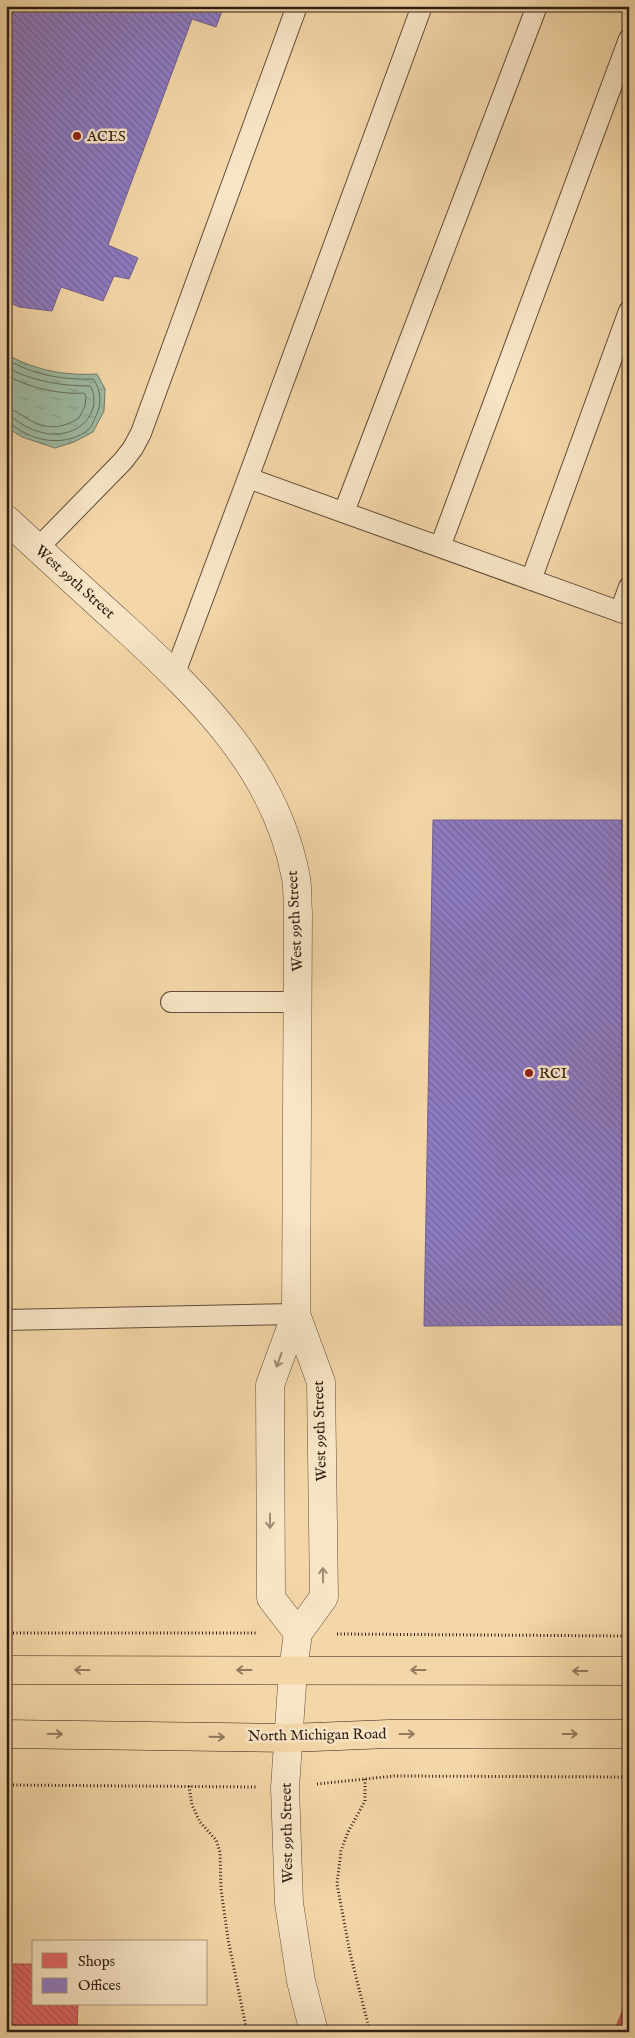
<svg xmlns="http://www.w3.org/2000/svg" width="635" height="2038" viewBox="0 0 635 2038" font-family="'IM FELL English',serif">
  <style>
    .water { fill: url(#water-ripples); stroke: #717b69 }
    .shops { fill: url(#shops-back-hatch); stroke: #ab504d }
    .offices { fill: url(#offices-back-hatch); stroke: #72608e }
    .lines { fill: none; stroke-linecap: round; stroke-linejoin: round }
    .shore { stroke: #666c5b; stroke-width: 1 }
    .service-casing { stroke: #604c39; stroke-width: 22 }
    .minor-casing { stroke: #604c39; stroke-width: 29 }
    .primary-casing { stroke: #2f1d14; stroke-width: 29 }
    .path { stroke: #2f1d14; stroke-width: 3; stroke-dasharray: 1 2.5; stroke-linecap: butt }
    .service { stroke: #f8e5c6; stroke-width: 20 }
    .minor { stroke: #f8e5c6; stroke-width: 28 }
    .primary { stroke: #f4d7a8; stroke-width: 28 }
    .oneway { stroke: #9e8b76 }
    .oneway2 { stroke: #927a5e }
    .poi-dot { fill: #8f2418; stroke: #f8e5c6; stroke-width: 2 }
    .labels { text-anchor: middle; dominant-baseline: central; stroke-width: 5; stroke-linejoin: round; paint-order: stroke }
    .poi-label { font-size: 15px; fill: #2f1d14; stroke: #f8e5c6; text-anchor: start }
    .street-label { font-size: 15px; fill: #2f1d14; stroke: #f8e5c6 }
  </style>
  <defs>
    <pattern id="water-ripples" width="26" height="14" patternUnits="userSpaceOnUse" patternTransform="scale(1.25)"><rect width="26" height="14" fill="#9dbaa2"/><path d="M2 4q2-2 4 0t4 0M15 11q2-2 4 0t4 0" fill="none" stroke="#889f8b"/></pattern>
    <pattern id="shops-back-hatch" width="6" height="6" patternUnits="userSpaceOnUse" patternTransform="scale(1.25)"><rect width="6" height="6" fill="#e06666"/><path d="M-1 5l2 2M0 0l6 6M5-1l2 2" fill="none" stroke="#b65353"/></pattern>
    <pattern id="offices-back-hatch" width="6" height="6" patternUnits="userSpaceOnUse" patternTransform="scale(1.25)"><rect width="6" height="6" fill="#8e7cc3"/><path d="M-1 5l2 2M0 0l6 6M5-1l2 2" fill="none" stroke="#74659d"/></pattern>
  </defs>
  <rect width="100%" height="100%" fill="#f4d7a8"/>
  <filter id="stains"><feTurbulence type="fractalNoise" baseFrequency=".004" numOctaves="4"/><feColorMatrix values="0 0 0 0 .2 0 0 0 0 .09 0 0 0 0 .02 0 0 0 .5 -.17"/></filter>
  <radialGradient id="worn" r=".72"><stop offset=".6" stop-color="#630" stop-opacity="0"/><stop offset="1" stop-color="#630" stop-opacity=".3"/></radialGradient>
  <path class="water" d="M6,354c28,16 59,22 91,20l8,15 -1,22 -11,21 -19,10 -19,6 -33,-11 -16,-10z"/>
  <path class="shops" d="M6,1964h28v40h44l-1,28h-71z
    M629,1993v39h-15z"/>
  <path class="offices" d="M6,6h30l6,3 1,-3h181l-8,21 -24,-8 -84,226 30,13 -9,21 -15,-3 -11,25 -42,-14 -9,24 -33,-4 -13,-6z
    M433,820h196v505l-205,1z"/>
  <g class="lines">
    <path class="shore" d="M6,359c27,16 57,21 87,20 8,10 9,25 3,37 -2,4 -4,10 -7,13 -19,16 -46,14 -66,3 -6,-3 -10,-8 -17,-9
      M6,367c25,14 55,19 84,19 4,5 5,15 3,22 -3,10 -9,16 -17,21 -17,8 -32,6 -49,-2 -7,-3 -12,-10 -21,-10
      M6,375c20,12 55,20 78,18l2,3 -1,10 -6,12c-18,11 -33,12 -51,1 -8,-5 -13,-9 -22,-10"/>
    <g class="service-casing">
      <path id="service" d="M248,478l174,-472
        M344,512l193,-506
        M440,547l189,-508
        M38,548l85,-87 10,-13 8,-15 156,-427
        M531,580l98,-269
        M620,612l9,-25
        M175,673l73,-195 381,137
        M171,1002h127
        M6,1320l290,-6"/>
    </g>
    <g class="minor-casing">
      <path id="minor" d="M6,519c39,36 78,72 118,108 77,71 152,143 172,251 2,11 1,23 2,34l-2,402 -26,71 1,213 27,35
        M296,1314l25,68 3,215 -26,36 -5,37 -8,118 4,115 12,78 13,51"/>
    </g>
    <g class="primary-casing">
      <path id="primary" d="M6,1670l623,1
        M6,1734l283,4 100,-4h240"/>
    </g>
    <path class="path" d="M6,1633h252
      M337,1634l292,2
      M365,1779v22l-17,31 -7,19 -4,33 13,69 20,79
      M317,1784l77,-8 235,1
      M6,1785l250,2
      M189,1786l3,19 8,17 16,18 4,12 1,37 7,50 19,93"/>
    <use href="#service" class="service"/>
    <use href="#minor" class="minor"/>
    <use href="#primary" class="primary"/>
  </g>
  <defs><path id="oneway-shaft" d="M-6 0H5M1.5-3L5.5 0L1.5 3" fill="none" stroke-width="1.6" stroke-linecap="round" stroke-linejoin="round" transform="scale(1.25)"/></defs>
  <g class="oneway">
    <use href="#oneway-shaft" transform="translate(279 1360) rotate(110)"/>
    <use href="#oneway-shaft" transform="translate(270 1521) rotate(90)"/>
    <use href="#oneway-shaft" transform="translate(323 1575) rotate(-91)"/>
  </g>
  <g class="oneway2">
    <use href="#oneway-shaft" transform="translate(82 1670) rotate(-180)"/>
    <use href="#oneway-shaft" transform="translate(244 1670) rotate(-180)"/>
    <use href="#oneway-shaft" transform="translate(418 1670) rotate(-180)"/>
    <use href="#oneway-shaft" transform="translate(580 1671) rotate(-180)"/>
    <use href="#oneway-shaft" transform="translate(55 1734) rotate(1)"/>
    <use href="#oneway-shaft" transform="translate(407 1734)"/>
    <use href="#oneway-shaft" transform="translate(570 1734)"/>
    <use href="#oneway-shaft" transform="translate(217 1737) rotate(1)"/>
  </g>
  <g class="poi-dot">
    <circle cx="77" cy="136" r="5"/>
    <circle cx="529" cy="1073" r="5"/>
  </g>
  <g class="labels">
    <g class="poi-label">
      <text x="87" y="136">ACES</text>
      <text x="539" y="1073">RCI</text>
    </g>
    <g class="street-label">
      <text transform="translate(75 582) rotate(42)">West 99th Street</text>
      <text transform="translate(295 921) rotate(-93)">West 99th Street</text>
      <text transform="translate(320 1431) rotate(-92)">West 99th Street</text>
      <text transform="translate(317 1735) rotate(-1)">North Michigan Road</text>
      <text transform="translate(287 1833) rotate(-91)">West 99th Street</text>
    </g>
  </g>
  <rect width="635" height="2038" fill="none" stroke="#f4d7a8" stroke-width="25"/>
  <rect x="8" y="8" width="620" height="2023" fill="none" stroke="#2f1d14" stroke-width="2.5"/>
  <rect x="12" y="12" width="610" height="2013" fill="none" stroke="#2f1d14"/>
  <rect x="32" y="1940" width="175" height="65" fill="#f8e5c6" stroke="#a8957f"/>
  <rect x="42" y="1953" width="25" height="15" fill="#e06666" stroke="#a8957f"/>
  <text x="78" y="1966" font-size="15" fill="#2f1d14">Shops</text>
  <rect x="42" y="1978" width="25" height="15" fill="#8e7cc3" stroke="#a8957f"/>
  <text x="78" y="1990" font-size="15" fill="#2f1d14">Offices</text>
  <rect width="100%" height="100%" filter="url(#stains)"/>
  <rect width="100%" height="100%" fill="url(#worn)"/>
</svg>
